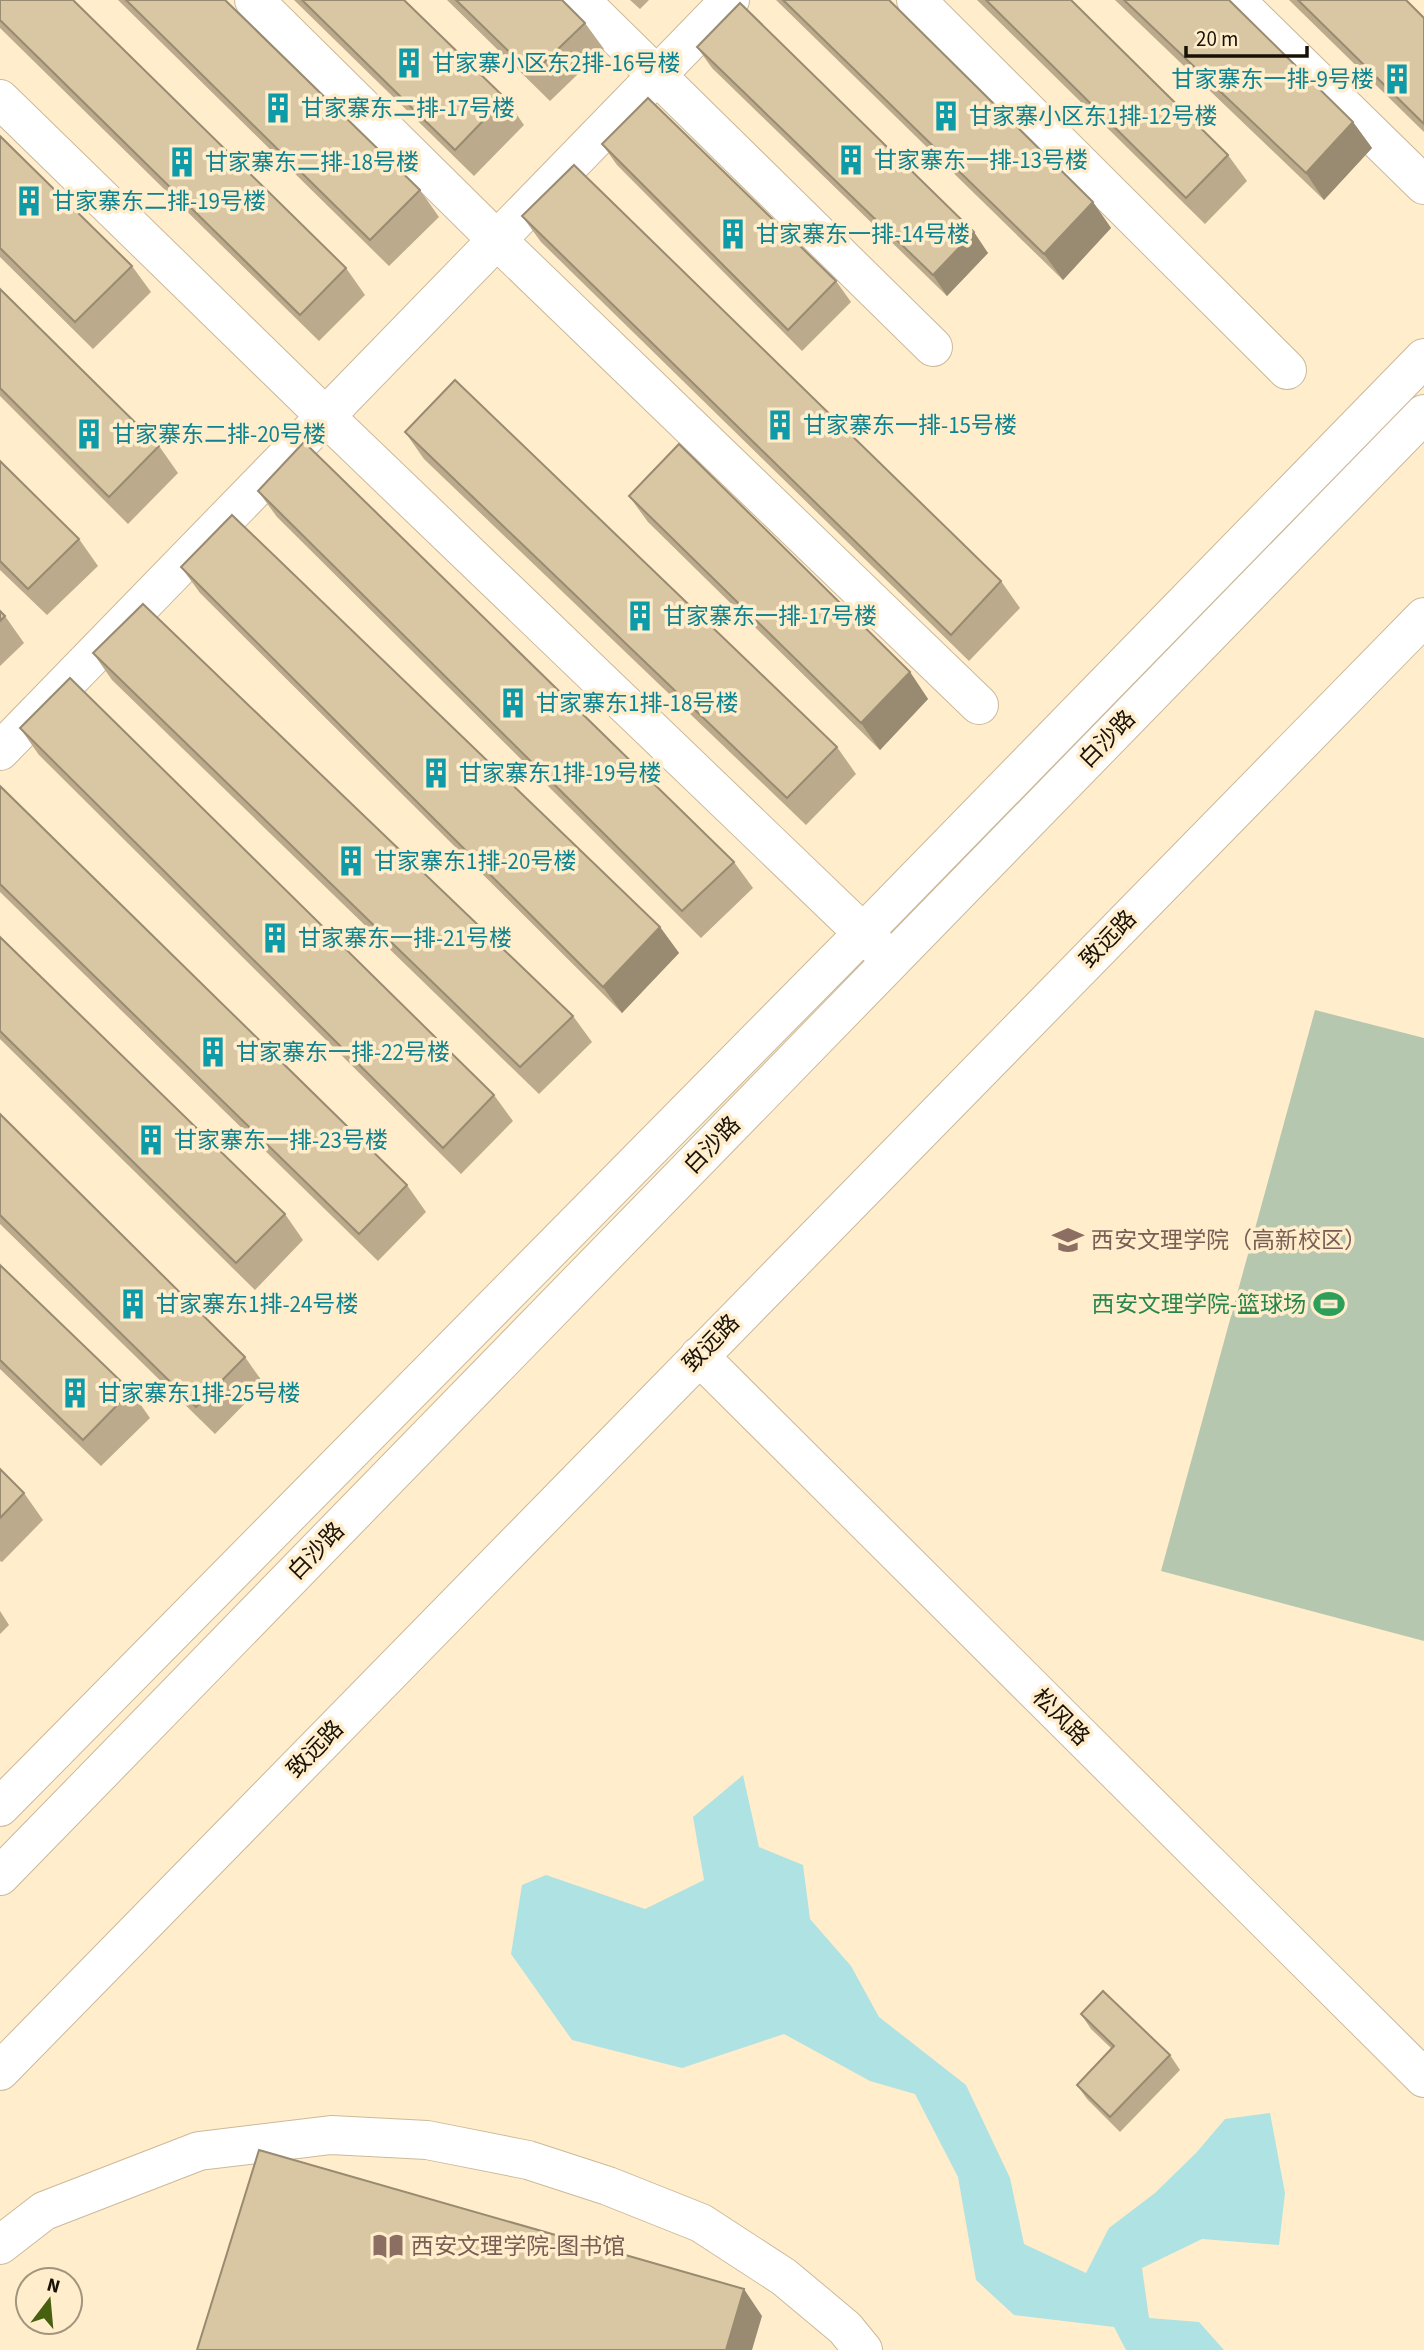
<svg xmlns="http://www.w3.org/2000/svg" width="1424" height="2350" viewBox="0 0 1424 2350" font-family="'Source Sans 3','Noto Sans SC',sans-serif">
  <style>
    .green { fill: #b6c7b0 }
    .water { fill: #afe2e2 }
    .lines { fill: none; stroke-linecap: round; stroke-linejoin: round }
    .minor-casing { stroke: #cbba9a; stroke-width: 40 }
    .tertiary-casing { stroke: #cbba9a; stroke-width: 40 }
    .minor { stroke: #fff; stroke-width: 38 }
    .tertiary { stroke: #fff; stroke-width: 38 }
    .wall { fill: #bbaa8b }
    .shaded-wall { fill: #988b71 }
    .building { fill: #d9c6a2; stroke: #988b71; stroke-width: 2 }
    .labels { text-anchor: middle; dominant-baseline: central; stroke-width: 7; stroke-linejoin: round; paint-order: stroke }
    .culture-label { font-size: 23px; fill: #0d838f; stroke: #ffedcc; text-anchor: start }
    .street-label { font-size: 23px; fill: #171106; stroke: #ffedcc }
    .education-label { font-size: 23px; fill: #785e54; stroke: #ffedcc; text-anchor: start }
    .leisure-label { font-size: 23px; fill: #27864d; stroke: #ffedcc; text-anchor: end }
  </style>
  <rect width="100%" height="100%" fill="#ffedcc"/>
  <path class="green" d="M1315,1010l109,28v603l-263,-70z"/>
  <path class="water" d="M743,1775l16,72 44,18 7,54 41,47 28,51 87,68 44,93 14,66 62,29 23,-45 46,-35 41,-40 29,-34 45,-6 15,80 -6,52 -77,-6 -60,29 7,50 50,4 25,28h-98l-12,-23 -100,-12 -38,-35 -18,-103 -43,-83 -45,-13 -86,-47 -102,34 -110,-28 -61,-86 11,-69 24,-10 99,34 59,-29 -11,-63z"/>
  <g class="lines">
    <g class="minor-casing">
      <path id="minor" d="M254,0l243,240 482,465
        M580,0l353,347
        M916,0l371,370
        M1235,0l189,185
        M0,99l325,317 562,540
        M0,751l730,-751
        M699,1356l725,722
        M0,2071l1424,-1454
        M0,2245l44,-34 155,-60 132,-16 96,5 101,20 80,26 93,37 83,54 61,51 18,22"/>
    </g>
    <g class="tertiary-casing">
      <path id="tertiary" d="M0,1807l863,-874 561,-575
        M0,1876l1424,-1462"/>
    </g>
    <use href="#minor" class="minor"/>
    <use href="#tertiary" class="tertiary"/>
  </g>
  <path class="wall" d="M0,0l346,268 19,27 -46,46 -319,-313z
    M118,0h107l195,190 19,27 -50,49z
    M294,0h110l101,98 19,27 -50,51z
    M447,0h115l23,23 19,26 -54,52z
    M630,0h19l-9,9z
    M776,0h113l204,202 18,26 -48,52z
    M977,0h94l157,155 19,26 -42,43z
    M1115,0h114l124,122 19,26 -48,52z
    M1289,0h117l18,18v114z
    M697,47l291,206 -41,43 -235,-228z
    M0,136l132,130 19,26 -58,57 -93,-92z
    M602,144l234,137 15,21 -49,49 -185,-186z
    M522,216l479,365 19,27 -51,53 -428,-419z
    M0,289l159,157 19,27 -50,51 -128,-128z
    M405,432l432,315 19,27 -50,51 -382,-366z
    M0,461l79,78 19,27 -51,49 -47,-45z
    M258,491l476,371 19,26 -52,50 -424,-421z
    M629,496l281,176 18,27 -48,51 -232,-228z
    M181,567l479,360 19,26 -57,60 -422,-420z
    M0,611l5,5 19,27 -24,23z
    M93,653l480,363 19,26 -53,52 -427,-414z
    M20,728l474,367 19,26 -52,53 -422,-419z
    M0,786l407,399 19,27 -48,49 -378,-369z
    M0,937l285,277 18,26 -48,50 -255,-251z
    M0,1114l245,243 19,27 -49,50 -215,-210z
    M0,1265l131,126 19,27 -49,48 -101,-97z
    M0,1469l24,24 19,27 -41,42 -2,-1z
    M0,1611l9,14 -9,9z
    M1081,2014l89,41 10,15 -60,62 -33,-33 -10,-14 35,-36 -21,-20z"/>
  <path class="shaded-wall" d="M1353,122l19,26 -48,52 -18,-27z
    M1093,202l18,26 -48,52 -19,-26z
    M974,232l14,21 -41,43 -14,-21z
    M910,672l18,27 -48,51 -19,-27z
    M660,927l19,26 -57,60 -19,-26z
    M744,2289l18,27 -10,34h-26z"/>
  <path class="building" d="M0,0h73l273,268 -46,47 -300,-295z
    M126,0h99l195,190 -50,50z
    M302,0h102l101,98 -50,52z
    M456,0h106l23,23 -53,51z
    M783,0h106l204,202 -49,52z
    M986,0h85l157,155 -42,43z
    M1124,0h105l124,122 -47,51z
    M1298,0h108l18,18v106z
    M740,3l234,229 -41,43 -236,-228z
    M648,98l188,183 -48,49 -186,-186z
    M0,136l132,130 -57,56 -75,-74z
    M574,165l427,416 -50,54 -429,-419z
    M0,289l159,157 -50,51 -109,-109z
    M455,380l382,367 -50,51 -382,-366z
    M304,442l430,420 -52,49 -424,-420z
    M679,444l231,228 -49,51 -232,-227z
    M0,461l79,78 -51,50 -28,-28z
    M232,515l428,412 -57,60 -422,-420z
    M143,604l430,412 -53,51 -427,-414z
    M0,611l5,5 -5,5z
    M70,678l424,417 -51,53 -423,-420z
    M0,786l407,399 -48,49 -359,-350z
    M0,937l285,277 -49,49 -236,-232z
    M0,1114l245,243 -49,50 -196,-192z
    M0,1265l131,126 -48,49 -83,-80z
    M0,1469l24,24 -24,25z
    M1103,1991l67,64 -60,62 -33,-32 37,-39 -33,-32z
    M259,2150l485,139 -18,61h-529z"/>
  <defs>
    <g id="building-bare" transform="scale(2.415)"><path d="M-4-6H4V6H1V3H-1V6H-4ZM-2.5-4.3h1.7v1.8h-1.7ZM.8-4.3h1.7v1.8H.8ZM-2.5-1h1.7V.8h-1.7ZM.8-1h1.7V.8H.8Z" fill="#0f9aa8" stroke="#ffedcc" stroke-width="2.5" paint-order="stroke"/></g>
    <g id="university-bare" transform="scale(2.415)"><path d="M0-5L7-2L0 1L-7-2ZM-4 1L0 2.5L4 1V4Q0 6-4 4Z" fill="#8d6e63" stroke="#ffedcc" stroke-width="2.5" paint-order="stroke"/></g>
    <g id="stadium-bare" transform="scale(2.415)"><path d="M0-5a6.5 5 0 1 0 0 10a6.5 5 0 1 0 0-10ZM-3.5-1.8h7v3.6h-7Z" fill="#2e9e5b" stroke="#ffedcc" stroke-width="2.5" paint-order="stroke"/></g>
    <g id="library-bare" transform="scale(2.415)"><path d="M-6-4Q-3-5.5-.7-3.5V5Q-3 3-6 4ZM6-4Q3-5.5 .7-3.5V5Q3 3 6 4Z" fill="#8d6e63" stroke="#ffedcc" stroke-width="2.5" paint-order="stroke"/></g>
  </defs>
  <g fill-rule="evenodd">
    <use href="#building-bare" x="409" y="63"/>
    <use href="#building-bare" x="1397" y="79"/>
    <use href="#building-bare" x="278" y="108"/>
    <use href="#building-bare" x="946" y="116"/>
    <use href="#building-bare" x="851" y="160"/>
    <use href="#building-bare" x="182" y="162"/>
    <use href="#building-bare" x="29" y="201"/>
    <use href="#building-bare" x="733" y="234"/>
    <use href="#building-bare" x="780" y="425"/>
    <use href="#building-bare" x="89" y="434"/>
    <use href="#building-bare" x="640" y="616"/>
    <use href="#building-bare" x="513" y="703"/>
    <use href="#building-bare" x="436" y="773"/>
    <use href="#building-bare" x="351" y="861"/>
    <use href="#building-bare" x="275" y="938"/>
    <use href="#building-bare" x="213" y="1052"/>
    <use href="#building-bare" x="151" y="1140"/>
    <use href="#university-bare" x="1068" y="1240"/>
    <use href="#building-bare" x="133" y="1304"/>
    <use href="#stadium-bare" x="1329" y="1304"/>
    <use href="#building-bare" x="75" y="1393"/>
    <use href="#library-bare" x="388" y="2246"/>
  </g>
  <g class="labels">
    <g class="culture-label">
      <text x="432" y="63">甘家寨小区东2排-16号楼</text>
      <text x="1374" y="79" text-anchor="end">甘家寨东一排-9号楼</text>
      <text x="301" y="108">甘家寨东二排-17号楼</text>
      <text x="969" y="116">甘家寨小区东1排-12号楼</text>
      <text x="874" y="160">甘家寨东一排-13号楼</text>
      <text x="205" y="162">甘家寨东二排-18号楼</text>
      <text x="52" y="201">甘家寨东二排-19号楼</text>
      <text x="756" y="234">甘家寨东一排-14号楼</text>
      <text x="803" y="425">甘家寨东一排-15号楼</text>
      <text x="112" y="434">甘家寨东二排-20号楼</text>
      <text x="663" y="616">甘家寨东一排-17号楼</text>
      <text x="536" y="703">甘家寨东1排-18号楼</text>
      <text x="459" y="773">甘家寨东1排-19号楼</text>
      <text x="374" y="861">甘家寨东1排-20号楼</text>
      <text x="298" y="938">甘家寨东一排-21号楼</text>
      <text x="236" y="1052">甘家寨东一排-22号楼</text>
      <text x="174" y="1140">甘家寨东一排-23号楼</text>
      <text x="156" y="1304">甘家寨东1排-24号楼</text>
      <text x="98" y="1393">甘家寨东1排-25号楼</text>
    </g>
    <g class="street-label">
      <text transform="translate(1107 739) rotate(-46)">白沙路</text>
      <text transform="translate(1108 939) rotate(-46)">致远路</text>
      <text transform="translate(712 1145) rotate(-46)">白沙路</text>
      <text transform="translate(711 1343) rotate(-46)">致远路</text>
      <text transform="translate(316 1551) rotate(-46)">白沙路</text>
      <text transform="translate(1061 1717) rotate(45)">松风路</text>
      <text transform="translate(315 1749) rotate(-46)">致远路</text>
    </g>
    <g class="education-label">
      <text x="1091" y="1240">西安文理学院（高新校区）</text>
      <text x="411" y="2246">西安文理学院-图书馆</text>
    </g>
    <g class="leisure-label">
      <text x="1306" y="1304">西安文理学院-篮球场</text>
    </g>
  </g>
  <g transform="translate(49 2301) rotate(16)"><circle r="33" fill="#ffedcc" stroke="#a2957d" stroke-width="2"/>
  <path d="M0-5L12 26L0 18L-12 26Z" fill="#46600e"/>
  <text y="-10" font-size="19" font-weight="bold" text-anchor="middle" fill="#171106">N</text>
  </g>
  <path d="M1186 46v10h121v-10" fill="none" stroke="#171106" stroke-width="3.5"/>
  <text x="1196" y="46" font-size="21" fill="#171106" stroke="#ffedcc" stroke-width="5" paint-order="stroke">20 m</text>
</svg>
